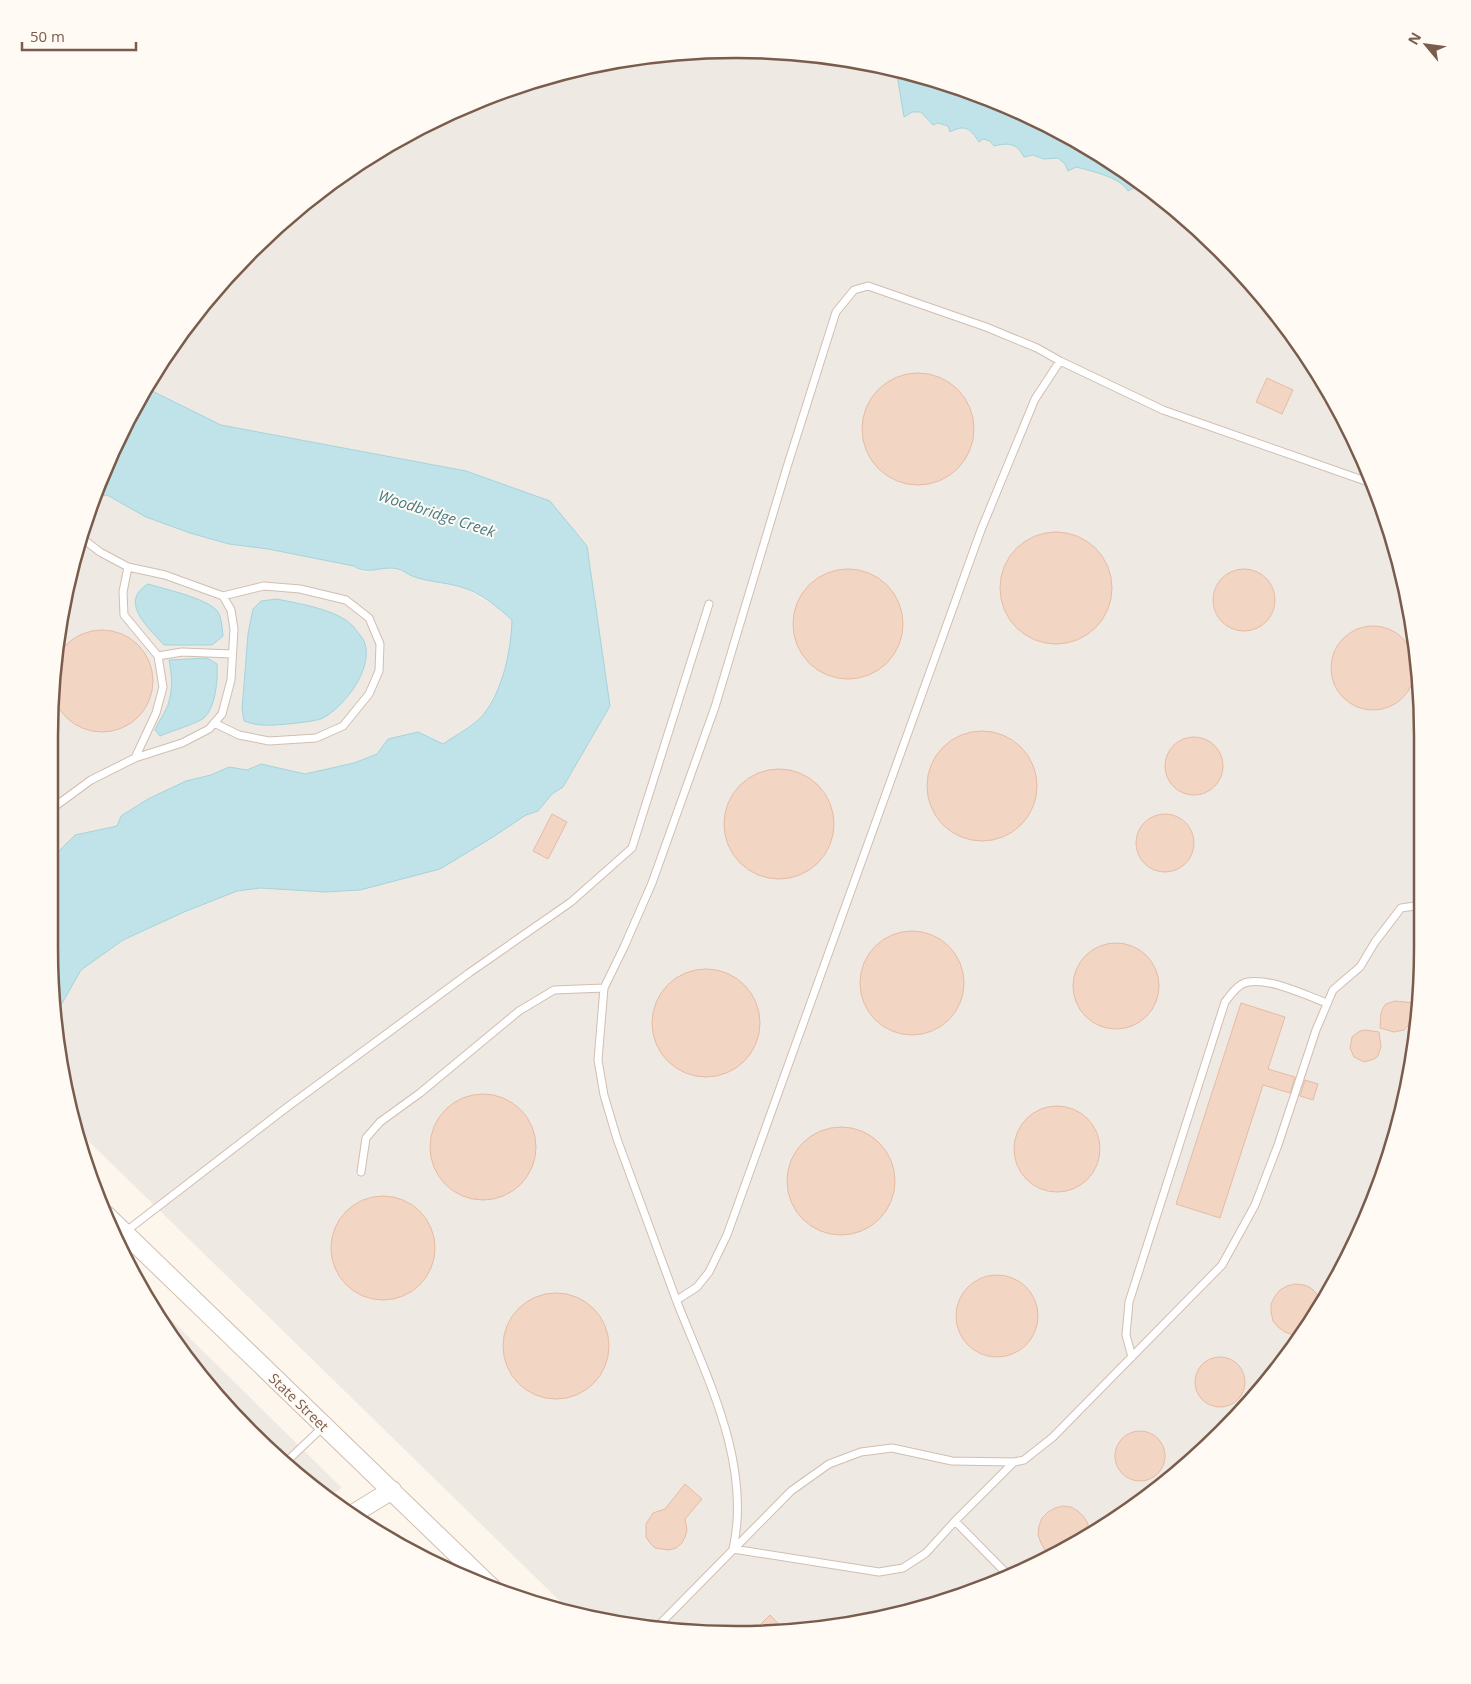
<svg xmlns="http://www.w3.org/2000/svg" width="1471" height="1684" viewBox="0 0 1471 1684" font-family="'Open Sans',sans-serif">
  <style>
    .industrial { fill: #efe9e4 }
    .water { fill: #bfe3e8; stroke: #a5d3da }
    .building { fill: #f3d5c3; stroke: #e6bba3 }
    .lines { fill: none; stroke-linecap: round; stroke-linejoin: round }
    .service-casing { stroke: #d1beb0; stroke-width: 9 }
    .tertiary-casing { stroke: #d1beb0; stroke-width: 20 }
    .service { stroke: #fff; stroke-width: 7 }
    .tertiary { stroke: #fff; stroke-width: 18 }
    .labels { text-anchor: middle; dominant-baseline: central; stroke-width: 4; stroke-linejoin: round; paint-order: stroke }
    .street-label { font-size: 14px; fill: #7a5c4d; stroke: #fffaf3 }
    .water-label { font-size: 15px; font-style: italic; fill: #437c86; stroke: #fffaf3 }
    .rim { fill: none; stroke: #7a5c4d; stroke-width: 2.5 }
  </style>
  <rect width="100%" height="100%" fill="#fdf6ec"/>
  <path class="industrial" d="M781,50l115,19 8,48 8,-5h9l12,13 5,-2 10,3 2,6 9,-5 7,1 17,11 7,2 4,5 11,-2 9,1 6,4 5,7 8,-1 11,4 14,-1 7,6 39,11 21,9 13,2 15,6 5,8 4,-1 90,84 78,109 56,123 35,175 1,259 -13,134 -39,128 -63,119 -86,104 -142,109 -123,56 -175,35 -135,-5 -79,-21 -495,-483 -15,-113 24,-42 42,-30 61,-28 53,-21 23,-3 66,4 34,-2 133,-53 33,-22 12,-4 14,-17 11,-7 47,-81 -23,-160 -121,-75 -245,-46 -77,-38 75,-104 98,-92 115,-71 83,-35 131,-30z
    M107,494l39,23 44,16 39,11 39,5 86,17 5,4 7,2 16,-5 17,2 12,7 52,11 37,22 13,11 -2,22 -10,41 -18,33 -40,28 -55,-5 -11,15 -23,9 -49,11 -44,-10 -14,6 -18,-3 -18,8 -25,6 -38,18 -27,17 -4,10 -42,9 -26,26 1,-170 12,-89 23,-88 8,-16z
    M151,1300l191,188 -17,10 -7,-4 -99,-93z"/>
  <path class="water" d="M896,69l18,3 125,48 115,71 8,8 -4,2 -5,-9 -15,-6 -10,5c-8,-14 -37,-20 -52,-24l-8,4 -3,-7 -7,-6 -14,1 -11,-4 -9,2c-8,-15 -16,-14 -30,-11l-4,-5 -7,-2 -4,3c-9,-14 -14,-18 -29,-10l-2,-6 -10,-3 -5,2 -12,-13h-9l-8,5z
    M144,387l77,38 245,46 84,30 37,45 23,160 -47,81 -11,7 -14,17 -12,4 -33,22 -53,32 -80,21 -34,2 -66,-4 -23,3 -53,21 -61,28 -42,30 -24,42 -8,-64v-87l26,-26 42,-9 4,-10 27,-17 38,-18 25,-6 18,-8 18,3 14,-6 44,10 49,-11 23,-9 11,-15 30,-7 25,12c10,-7 33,-20 40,-29 20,-25 28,-64 29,-95 -14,-13 -33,-28 -51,-33 -16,-5 -34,-5 -49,-11 -5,-2 -9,-6 -14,-7 -16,-4 -31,7 -44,-3l-86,-17 -39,-5 -39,-11 -44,-16 -39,-22 -14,3z
    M148,584c16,5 62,15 70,28 4,8 4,16 5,24l-11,9h-48c-15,-17 -46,-43 -16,-61z
    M277,599c23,5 59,10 76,27 3,4 9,11 11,15 11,26 -19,65 -41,77 -7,4 -51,8 -60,7 -7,0 -13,-2 -19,-4l-2,-12 6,-75 5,-25 8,-8z
    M207,658l10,6c1,15 -1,43 -13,54 -6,5 -35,14 -44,18l-5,-6c3,-8 10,-17 13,-25 5,-16 4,-30 1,-45z"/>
  <path class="building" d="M862 429a56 56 0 1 1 112 0a56 56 0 1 1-112 0Z
    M1267,378l26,12 -11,24 -26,-12z
    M1000 588a56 56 0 1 1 112 0a56 56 0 1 1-112 0Z
    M1213 600a31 31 0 1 1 62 0a31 31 0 1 1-62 0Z
    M793 624a55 55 0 1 1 110 0a55 55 0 1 1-110 0Z
    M1331 668a42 42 0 1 1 84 0a42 42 0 1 1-84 0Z
    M51 681a51 51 0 1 1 102 0a51 51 0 1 1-102 0Z
    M927 786a55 55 0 1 1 110 0a55 55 0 1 1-110 0Z
    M1165 766a29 29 0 1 1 58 0a29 29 0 1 1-58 0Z
    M724 824a55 55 0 1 1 110 0a55 55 0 1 1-110 0Z
    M552,814l15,8 -19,37 -15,-8z
    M1136 843a29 29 0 1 1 58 0a29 29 0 1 1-58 0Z
    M860 983a52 52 0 1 1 104 0a52 52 0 1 1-104 0Z
    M1073 986a43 43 0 1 1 86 0a43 43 0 1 1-86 0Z
    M652 1023a54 54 0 1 1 108 0a54 54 0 1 1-108 0Z
    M1395,1001l20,2 -7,23 -4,4 -10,2 -14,-4 1,-15 2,-5 3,-4z
    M1241,1003l44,14 -17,52 27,8 -5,16 -27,-8 -43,133 -44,-14z
    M1365,1030l14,2 2,14 -3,10 -4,3 -10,3 -10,-5 -4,-9 2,-11 8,-6z
    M1305,1080l13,4 -5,16 -13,-4z
    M430 1147a53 53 0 1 1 106 0a53 53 0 1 1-106 0Z
    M1014 1149a43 43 0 1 1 86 0a43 43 0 1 1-86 0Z
    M787 1181a54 54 0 1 1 108 0a54 54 0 1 1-108 0Z
    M331 1248a52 52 0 1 1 104 0a52 52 0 1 1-104 0Z
    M956 1316a41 41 0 1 1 82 0a41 41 0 1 1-82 0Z
    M1295,1284l9,1 7,3 6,6 4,9 -18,31 -10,1 -8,-3 -7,-5 -5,-6 -2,-9v-8l4,-8 5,-6 7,-4z
    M503 1346a53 53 0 1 1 106 0a53 53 0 1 1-106 0Z
    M1195 1382a25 25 0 1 1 50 0a25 25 0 1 1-50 0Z
    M1115 1456a25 25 0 1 1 50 0a25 25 0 1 1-50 0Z
    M685,1484l17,15 -17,20 2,11 -2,7 -3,6 -6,5 -7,2 -14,-2 -5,-5 -4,-6v-13l7,-11 12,-4z
    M1063,1506l8,1 7,4 6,6 4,7v12l-9,7 -26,12 -8,-5 -4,-7 -3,-8 1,-9 3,-8 6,-6 7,-4z
    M770,1615l17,18h-35z"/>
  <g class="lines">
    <g class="service-casing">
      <path id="service" d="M128,567l-5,25 1,23 34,41 5,31 -7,26 -21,45
        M158,656l24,-4 50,2
        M214,723l25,12 30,6 47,-3 27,-12 26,-32 10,-23 1,-27 -11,-26 -23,-18 -46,-11 -36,-3 -41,10
        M50,810l41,-30 44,-22 47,-15 27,-14 13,-15 9,-34 3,-51 -3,-19 -8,-14 -58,-21 -37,-8 -28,-15 -21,-16
        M361,1172l5,-34 14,-16 40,-29 99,-82 35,-21 50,-2
        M125,1232l161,-124 183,-135 102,-71 61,-54 77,-244
        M677,1300l20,-13 12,-15 18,-37 254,-705 54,-131 25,-38
        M1132,1357l-6,-22 3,-33 96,-300c6,-8 13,-18 23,-20 23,-4 57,13 79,21
        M1014,1462l-59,59 -29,32 -23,15 -24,4 -146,-23c19,-85 -26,-171 -56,-247 -20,-55 -40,-109 -60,-163l-13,-44 -6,-35 6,-72 20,-41 28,-64 63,-176 72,-240 49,-155 18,-22 14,-4 118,41 51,21 23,13 103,49 208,73
        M285,1463l39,-37
        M955,1521l53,54
        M654,1630l137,-139 38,-27 32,-12 31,-4 60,13 62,1 10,-2 29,-23 169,-172 33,-60 23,-60 38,-115 17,-40 27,-23 15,-25 26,-34 21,-3"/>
    </g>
    <g class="tertiary-casing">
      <path id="tertiary" d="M106,1215l387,374
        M353,1514l39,-24"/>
    </g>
    <use href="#service" class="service"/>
    <use href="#tertiary" class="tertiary"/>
  </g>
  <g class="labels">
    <g class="street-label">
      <text transform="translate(299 1402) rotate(44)">State Street</text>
    </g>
    <g class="water-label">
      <text transform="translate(437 513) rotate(18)">Woodbridge Creek</text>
    </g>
  </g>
  <path d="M0 0H1471V1684H0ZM736 58H736A678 678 0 0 1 1414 736V948A678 678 0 0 1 736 1626H736A678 678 0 0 1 58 948V736A678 678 0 0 1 736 58Z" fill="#fffaf3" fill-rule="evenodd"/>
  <path class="rim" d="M736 58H736A678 678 0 0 1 1414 736V948A678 678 0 0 1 736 1626H736A678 678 0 0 1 58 948V736A678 678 0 0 1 736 58Z"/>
  <g transform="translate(1426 45) rotate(299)" stroke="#fffaf3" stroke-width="4" paint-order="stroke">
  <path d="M0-4L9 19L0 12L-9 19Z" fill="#7a5c4d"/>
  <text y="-8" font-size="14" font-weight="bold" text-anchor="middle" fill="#7a5c4d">N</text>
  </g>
  <path d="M22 42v8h114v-8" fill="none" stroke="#7a5c4d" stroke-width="2.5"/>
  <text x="30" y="42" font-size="15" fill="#7a5c4d" stroke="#fffaf3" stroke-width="4" paint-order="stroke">50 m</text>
</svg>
